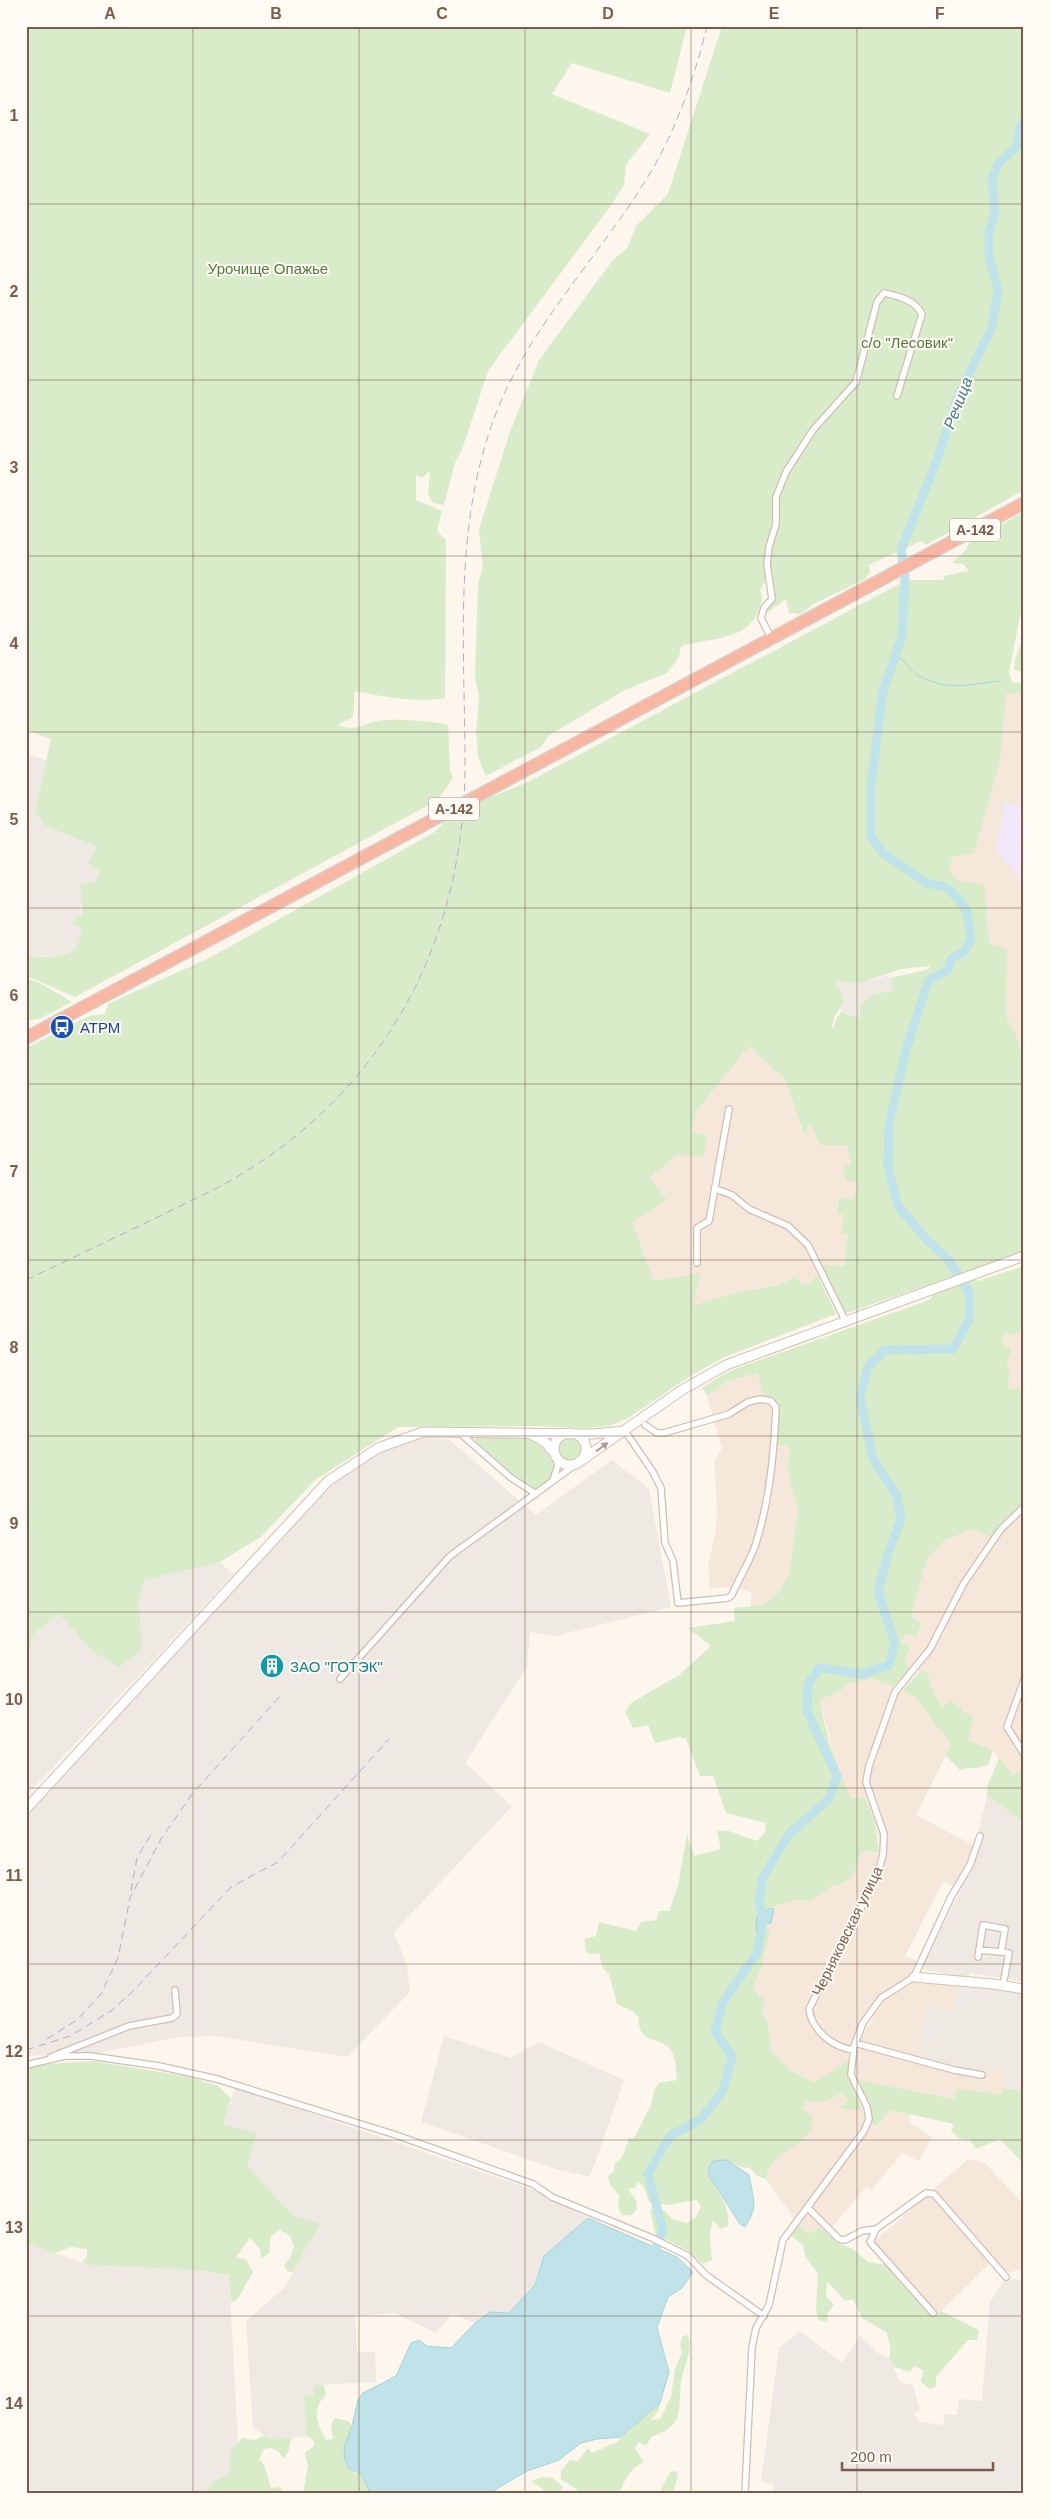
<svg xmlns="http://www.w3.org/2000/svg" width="1050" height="2519" viewBox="0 0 1050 2519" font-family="Arial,sans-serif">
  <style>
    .residential { fill: #f5e8da }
    .industrial { fill: #efe9e4 }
    .education { fill: #f3e8fa }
    .green { fill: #d8ecc9; fill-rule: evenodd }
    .water { fill: #bfe3e8; stroke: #a5d3da }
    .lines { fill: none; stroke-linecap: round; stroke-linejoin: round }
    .stream { stroke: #a5d3da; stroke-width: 1 }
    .river { stroke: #bfe3e8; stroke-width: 9 }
    .street-casing { stroke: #d1beb0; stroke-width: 8 }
    .secondary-casing { stroke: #d6c0b0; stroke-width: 11 }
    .highway-casing { stroke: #dad1cd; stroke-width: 14 }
    .street { stroke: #fff; stroke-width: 5.5 }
    .secondary { stroke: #fff; stroke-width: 9 }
    .highway { stroke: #f7b7a3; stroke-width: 11 }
    .rail { stroke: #b9a8c9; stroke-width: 1; stroke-dasharray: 8 5; stroke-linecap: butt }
    .oneway { fill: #af9d94 }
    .grid { fill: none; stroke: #7a5c4d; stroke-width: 1; stroke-opacity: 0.55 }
    .labels { text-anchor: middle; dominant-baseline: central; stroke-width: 4; stroke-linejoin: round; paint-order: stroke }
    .shield { fill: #fffaf3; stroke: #a28b7f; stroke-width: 1 }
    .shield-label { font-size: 14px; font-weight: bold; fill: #7a5c4d }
    .park-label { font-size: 15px; fill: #537a41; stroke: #fffaf3 }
    .transit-label { font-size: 15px; fill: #164399; stroke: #fffaf3; text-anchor: start }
    .culture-label { font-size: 15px; fill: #0d838f; stroke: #fffaf3; text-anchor: start }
    .street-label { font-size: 15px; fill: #7a5c4d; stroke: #fffaf3 }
    .water-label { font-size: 16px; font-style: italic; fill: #437c86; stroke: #fffaf3 }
    .neatline { fill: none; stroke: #7a5c4d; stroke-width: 2 }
    .grid-label { font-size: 16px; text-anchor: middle; font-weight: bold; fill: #7a5c4d }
  </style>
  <rect width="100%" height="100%" fill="#fdf6ec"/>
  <path class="residential" d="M1020,693l4,5v371l-7,-33 -11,-20 1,-67 -18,-5 -4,-19 -26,-44 -9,-9 2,-15 11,-3 28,-65 8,-28 7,-67z
    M749,1046l36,34 18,55 7,-14 37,23 4,21 -9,2 16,16 -5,17 -15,-3 -2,16 8,2 4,20 -4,31 -23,-1 -7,16 -9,4 -12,-8 -14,8 -44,8 -43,12 -38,-24 -22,-59 35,-22 -17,-21 28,-24 13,-23 5,-20z
    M1024,1303v87l-17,-2v-25l4,-13 -6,-5 -3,-7 19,-17z
    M759,1373l3,20 14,14 -2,39 15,-1 -1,28 10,37 -9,64 -11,19 -15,12 -12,2v-15l-20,-5 -21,1 -2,-23 8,-35 1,-23 -3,-45 8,-14 -15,-52 21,-15z
    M1024,1502v266l-11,7 -20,-23 -25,-12 -5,-28 -4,-6 -16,1 -9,-13 -6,-20 -19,-7 -5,-5 -4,-19 7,-10 14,-9 -9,-6 1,-10 14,-49 17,-18 27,-12 20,8z
    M872,1679l42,17 16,20 4,9 9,7 8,13 -35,70 59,31 -11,27 -10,13 -11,-5 -38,75 12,5 -7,15 -35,25 -26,44 -1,16 -33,21 -23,-10 -20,-20 -5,-31 -4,-7 1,-14 -10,-11 1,-11 7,-12 4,-12 -1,-11 5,-10 -5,-8 4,-17 25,-8 18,1 18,-14 13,-4 10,-7 9,-25 17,1v-15l-4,-16 -10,-23h-14l-13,-28 -18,-70 21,-9 4,-7z
    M914,1981l45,3 -6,27 -26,-5 30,62 49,4 -4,22 -45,-5 -3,10 -96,-19 -3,-22 5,-18 24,-39z
    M841,2093l8,8 -9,6 9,3 13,-1 9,8v7l6,1 14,-15 19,2 -1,10 23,15 -13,24 -17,-8 -30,37 -6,-3 -34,40 -5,-5 -18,13 -11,-11 -32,-45 3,-14 9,-10 15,-8 8,-37 6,-9h21z
    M968,2159l17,4 39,42v64l-22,5 -12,-11 -55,54 -66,-71z"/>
  <path class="industrial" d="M26,754l20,6 -11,51 9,14 53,22 4,25 -21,34 2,9 -11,9 10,3v11l-5,10 -10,8 -40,1z
    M889,975l3,15 -22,6 -5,7 -4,15 -16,-4 -13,-14 6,-19 22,2z
    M424,1438l26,2 86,75 76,-55 37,29 22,118 -116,29 -25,-4 -3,35 -62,96 47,43 -118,126 13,34 3,26 -63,65 -132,-21 -36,1 -82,16 -71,3v-243l306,-329 48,-32z
    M219,1562l15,12 -208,222v-140l8,-23 25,-19 34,38 49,-2 -3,-51 5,-19z
    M987,1796l37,26v160l-54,-9 -2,5 -46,-9 60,-124 -6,-4z
    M959,1984l65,10v97l-21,-3 3,-16 -49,-4 -40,-11 10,-52 26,6z
    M444,2036l67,22 28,-16 85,38 -34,97 -34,-8 -135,-47z
    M235,2087l302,104 51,27 -44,38 -9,29 -26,28 -19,-1 -15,11 -23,-9 -16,19 -41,-20 -40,3 2,36h18l1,30 -62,3v10l-10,2 3,40 -36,2 -18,-11 -7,-107 39,-34 35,-63 -27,-8 -46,-51 -24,-41z
    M26,2242l62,23 110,5 31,5 11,208 -15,10h-199z
    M1024,2279v214h-246l-5,-2 1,-7 -13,-2 18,-134 21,-17 42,32 18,-27 18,17 12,5 10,24 13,3 7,25 -6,5 6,7 23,3 2,-11 12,1 2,-16 23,2 8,-99 15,-22z"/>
  <path class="education" d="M1004,802l20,4v77l-28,-33z"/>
  <path class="green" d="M26,26h661l-17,67 -98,-30 -20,31 98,40 -24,31 -2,20 -12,19 -124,167 -25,76 -8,16 -11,42 -11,-2 -5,-8 2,-24 -8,7 -6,-3v25l26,11 -5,20 9,9 -1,158c-32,5 -59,-1 -90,-7l-2,26 -16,8c24,7 21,0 41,-4 16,-3 55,0 70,4l2,45 3,8 -15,22 -363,197 -46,-20 -1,2 12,4 32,19 -33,17 -13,1v-63c26,-1 56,5 55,-30l-11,-3 12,-9 -1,-31 14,-2 5,-10 -12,-9 9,-16 -53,-22 -9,-14 16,-72 -25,-9z
    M722,26h302v464l-98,55 -5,-4 -52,24 1,8 -5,6 -51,25 -13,10 -12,-1 -3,-14 -22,16 6,-23 -2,-15 -8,13c3,8 2,11 -1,19 -10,32 -51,29 -78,37l-2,11 -12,16 -42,17 -77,46 -7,11 -55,29 -8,-19 -2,-25 3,-33 -4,-24 3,-91 5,-18 -4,-37 31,-97 29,-72 73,-99 15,-13 10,-23 31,-31z
    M1022,513l2,83 -15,76 3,10 9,1 3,-7v22l-4,-5 -14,1 -6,67 -26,92 -22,4 -2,15 9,9 25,3 5,60 18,5 -1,67 11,20 7,33v183l-177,61 -4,-3 -24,-41 2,-4 23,1 4,-31 -7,-2 3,-18 -8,-2 3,-16 14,3 5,-17 -12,-4 -4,-13 9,-1 -4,-20h-27l-10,-23 -6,13 -19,-55 -36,-34 -53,66 -5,20 16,3 -3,21 -26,-1 -28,23 17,22 -35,22 22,59 47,-8 -8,32 42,-12 44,-8 15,-8 11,8 8,-4 4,-7 19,40 -114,44 -33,19 -61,41 -19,8 -21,2 -56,-2 -134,1 -83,53 -54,57 -41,25 -76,18 -5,19 3,51 -23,17 -26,-15 -34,-38 -25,19 -8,23v-608l63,-32 16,-2 3,-10 103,-47 224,-125 14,-16 20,-10 59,-24 373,-199 5,14 3,-17h36l-2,-4 26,-5 -6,-7 -11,-1 12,-11 6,-10zM931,966l-5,4 -36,8 2,12 -22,6 -10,10v12l-15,-4 -3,-3 -6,8 -2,9h-2l2,-11 10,-16 -2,-8 -6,-5 2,-7 22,2 41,-14z
    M1024,634v38l-10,-2 1,-10z
    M1024,1266l-2,63 -10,7 -5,-3 -5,5 3,7 6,5 -4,13 3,11 -3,14 17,2v112l-33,35 -20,-8 -27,12 -17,18 -14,49 -1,10 10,5 -6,13 -9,-2 -7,9 11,2 -7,17 6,6 -17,19 -21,-8 -27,5 -4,7 -21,9c5,33 17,67 31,98h14l10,23 4,31 -17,-1 -9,25 -10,7 -13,4 -18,14 -18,-1 -25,8 -2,3 -10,6 3,7 5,1 6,8c-7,11 -4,19 -8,30 -3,10 -8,15 -9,26l10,11 -1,14 4,7 5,31 20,20 23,10 33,-21 1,15 13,33 -13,1 -10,-3 10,-6 -8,-8 -13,8h-21l-5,8 12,9c-2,5 -3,12 -6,15 -15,21 -36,16 -42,46l-9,-3 -7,-8 -9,-1 -14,-7 -13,26c9,13 16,24 14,40l-8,3 -7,-9c-5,14 -2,25 -1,40l-9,4 -16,-14 -32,-16 -5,-25 14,1 8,9 15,4 8,-5 6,-12 -5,-6 -27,5 -20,-3 -5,-15 -6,-5 -3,6 -7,1 8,11 1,9 -5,6h-10l-4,-7 1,-13 -9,-10 -2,-9 6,-5 1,-8 7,-5 7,-20h5l17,-33 3,-14 5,-8 18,-3c-1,-8 -1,-25 -7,-31 -11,-13 -33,-5 -31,-31l-5,-6 -17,-8 -8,-30 -6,-6 -4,-15 -10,1 -4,-4v-11l11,-3 3,-14 37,9 5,-9 15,-2 3,-9h10l9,-25 9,-52 7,22 27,-7 -4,-18h12l28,10 8,-9 1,-9 -40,-10 -13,-37h-13l-14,-37 -6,-2 -25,6 -7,-18 -15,3 -8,-16 6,-9 48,-28 32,-29 -23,-18 47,-7 -1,-13 29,-3 15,-12 11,-19 9,-64 -10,-37 1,-28 -15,1 2,-39 -14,-14 -4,-20 -30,8 -21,15 -5,-8 21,-14 17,-7 189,-67 6,-7 38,-15 5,3z
    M478,1435l58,3c5,5 13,11 17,17 7,14 -5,30 -18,35 -16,-10 -53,-33 -60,-51z
    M557 1449a12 12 0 1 1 24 0a12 12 0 1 1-24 0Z
    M921,1670l7,4 6,20 9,13 8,-6 8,5 4,6 11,4 -6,24 25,11 -5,14c-10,4 -18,2 -28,5l-15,-15 6,-10 -8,-13 -9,-7 -4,-9 -16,-20 -12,-5z
    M999,1758l14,17 11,-7v54l-37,-26 1,-11z
    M93,2061l97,16 28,9 13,12 -8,26 34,10 -10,31 46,51 27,8 -27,48 -6,-1 -3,-6 6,-7 4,-11 -4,-11 -10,-6 -9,6 -2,17 -8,6 -1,-10 -10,-11 -14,19 10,3 7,12 -16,28 -6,3 -2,-28 -31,-5 -110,-5 -6,-3 5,-6v-7l-16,-2 -16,6 -29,-11v-174l22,-4z
    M858,2080l96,19 3,-10 45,5 1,-6 21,3v73l-24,-25 -24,10 -6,-9 -12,-2 -7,-8 3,-6 -63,-14 -14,15 -6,-1v-15z
    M798,2224l11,10 11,-7 18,16 15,6 15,13 19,3 48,52 6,-6 38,19 -2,10h-9l-32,37v9l-6,3 -9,-7 2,-12 -9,-4 -4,6 -16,-5 -4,-9v-13l-4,-13 -24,-14 -9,-19 -8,2 -18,-20 -1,15 8,9 -7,9 1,8 -10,-2 -2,-12 2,-34 -13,-18 -2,-11 -13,-10z
    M688,2335c5,15 -3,28 -6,42 -6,29 7,48 -31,60l-5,9 -8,-4 -3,7 9,13c-15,7 -18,17 -25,31l-39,-1 -19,-13v-8l9,-11 8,1 10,-13 4,5 25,-11 43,-39 -1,7 -8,10 9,-1 11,-22 4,-28 7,-17 -2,-9 3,-7z
    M314,2385h10l2,10c-16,15 -8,29 0,45l7,-1 -2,-14 4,-7 13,3 4,5 -8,22 11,25 7,2 8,18h-67l5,-27 -3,-13 10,-8 -2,-6 -6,-2 -3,-41 10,-1z
    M264,2435l7,4 20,-1 -2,12 -5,9 -5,-7 -7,-4 -8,1 -5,10 6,8 6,21 9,-1 4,6h-80l9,-11 16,-8 2,-24 11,-12 13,2z
    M675,2471l3,3 -5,19h-14l11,-21z
    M543,2477l10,1 11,10 -3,2 1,3h-14l-17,-12z"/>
  <path class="water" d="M769,1908l5,1 -3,14 -10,1 1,10 -3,2 -3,-7 1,-12 10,-6z
    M727,2160l22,15c4,25 10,30 -4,52l-5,-3 -31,-48v-9l4,-6z
    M588,2218l89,39 16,15 -11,16 -14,9 -11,30 12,45 -9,31 -39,34 -24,2 -16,4 -22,17 -32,11 -31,18 -1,4h-125l-8,-18 -13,-7 -4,-9 -1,-11 8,-22 6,-26 5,-7 33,-17 15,-33 8,-3 8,6 24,2 24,-25 15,-11 19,1 26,-28 9,-29z"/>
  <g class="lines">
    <path class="stream" d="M896,656c11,4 13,15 23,20 31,16 49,8 80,5"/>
    <path class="river" d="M656,2248l7,-18 -15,-56 22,-38 31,-17 22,-28 9,-35 -17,-24 8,-30 34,-49 5,-26v-14l-3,-10 3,-24 27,-45 40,-35 8,-23 -30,-65 1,-27 11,-16 44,6 26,-9 6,-21 -17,-53 10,-37 13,-35 -4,-23 -24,-37 -13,-61 8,-31 17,-17 68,-1 16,-29v-28l-21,-33 -21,-19 -29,-34 -10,-39 1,-43 17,-74 20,-62 3,-8 19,-10 3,-11 13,-7 7,-13 -4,-27 -7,-12 -13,-12 -20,-5 -44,-30 -12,-16v-50l12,-96 19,-55 3,-58 -4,-28 37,-93 20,-61 34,-69 6,-37 -9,-34v-24l6,-18 -3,-35 6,-15 19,-18 3,-19 4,-6"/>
    <g class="street-casing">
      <path id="street" d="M771,638l-10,-20 3,-10 8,-9 -5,-35 2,-17 7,-23v-27l10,-25 27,-42 43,-48 21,-80 7,-9c14,3 31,7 38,21l-25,82
        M716,1189l16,6 17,14 39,17 20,19 37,75
        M697,1263v-35l12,-7 20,-112
        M625,1431l28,41 8,16 4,55 8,18 5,42 50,-5 4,-3c7,-18 18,-33 24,-52 14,-45 18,-90 20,-136l-5,-6 -11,-2 -12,3 -19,12 -65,19h-7l-12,-8
        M460,1433l50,44 26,17
        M553,1480l5,-15 -3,-10
        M340,1679l110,-123 129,-94
        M1024,1680l-17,47 17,27
        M979,1950l22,2
        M978,1957l5,-32 22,4 -4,23 8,1 -6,32
        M855,2043l99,27 28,5
        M853,2050c-20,-3 -41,-19 -44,-41l67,-130 7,-24 1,-21 -18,-52 3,-16 26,-74 35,-43 34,-66 37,-54 23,-22
        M51,2057l78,-31 43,-8 5,-4 -2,-24
        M26,2065l39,-9h26l68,10 58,13 179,56 137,49 19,13 100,41 36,18 18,19 58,41
        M808,2208l31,31 6,1 17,-9 14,-2 50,-36 8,1 72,83
        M876,2229l-6,13 63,71
        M745,2493l7,-145 4,-20 13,-23 14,-65 81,-109 5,-12 -2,-12 -16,-32 3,-29 9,-23 18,-25 33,-21 37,-80 19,-32 10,-29"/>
    </g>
    <g class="secondary-casing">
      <path id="secondary" d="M529,1433l16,9 10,12
        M554 1449a16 16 0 1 1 32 0a16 16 0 1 1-32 0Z
        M579,1462l103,-72 44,-25 298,-109
        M26,1809l302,-328 50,-33 45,-16 170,2 32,-3
        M914,1977l79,7 31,5"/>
    </g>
    <g class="highway-casing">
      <path id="highway" d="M26,1038l998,-535"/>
    </g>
    <use href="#street" class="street"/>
    <use href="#secondary" class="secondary"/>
    <use href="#highway" class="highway"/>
    <path class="rail" d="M26,1280c44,-21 88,-42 132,-63 27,-14 56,-26 82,-42 149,-90 225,-239 225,-411 0,-109 -11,-222 23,-328 32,-104 115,-180 168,-273 23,-42 40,-91 51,-137
      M131,1891l6,-33 16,-27
      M47,2039l30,-19 24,-26 17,-36 12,-60 31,-59 32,-46 89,-99
      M26,2050l44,-14 41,-25 21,-19 99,-105 47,-25 111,-123"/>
  </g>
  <defs><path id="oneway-solid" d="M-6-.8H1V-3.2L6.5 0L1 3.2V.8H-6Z" transform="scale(1.25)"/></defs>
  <use class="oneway" href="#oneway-solid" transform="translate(602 1447) rotate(-36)"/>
  <path class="grid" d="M193,26v2467M359,26v2467M525,26v2467M691,26v2467M857,26v2467M26,204h998M26,380h998M26,556h998M26,732h998M26,908h998M26,1084h998M26,1260h998M26,1436h998M26,1612h998M26,1788h998M26,1964h998M26,2140h998M26,2316h998"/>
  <defs>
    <g id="bus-disc" transform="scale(1.25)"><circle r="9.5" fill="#1a4fb4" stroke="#fffaf3"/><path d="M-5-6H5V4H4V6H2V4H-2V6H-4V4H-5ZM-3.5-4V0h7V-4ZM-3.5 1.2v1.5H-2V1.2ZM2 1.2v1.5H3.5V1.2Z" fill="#fff"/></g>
    <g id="building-disc" transform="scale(1.25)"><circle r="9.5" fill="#0f9aa8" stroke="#fffaf3"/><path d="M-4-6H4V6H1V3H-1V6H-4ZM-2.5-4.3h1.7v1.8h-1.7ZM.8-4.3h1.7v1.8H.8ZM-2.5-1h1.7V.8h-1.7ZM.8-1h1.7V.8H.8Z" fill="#fff"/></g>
  </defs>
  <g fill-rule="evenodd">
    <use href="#bus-disc" x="62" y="1027"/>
    <use href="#building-disc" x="272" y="1666"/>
  </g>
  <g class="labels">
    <g class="shield">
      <rect x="950" y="518.5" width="50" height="23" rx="4"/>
      <rect x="429" y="797.5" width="50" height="23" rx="4"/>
    </g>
    <g class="shield-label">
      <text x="975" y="530">А-142</text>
      <text x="454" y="809">А-142</text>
    </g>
    <g class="park-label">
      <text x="268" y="268">Урочище Опажье</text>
      <text x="907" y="342">с/о "Лесовик"</text>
    </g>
    <g class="transit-label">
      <text x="80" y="1027">АТРМ</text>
    </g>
    <g class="culture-label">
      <text x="290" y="1666">ЗАО "ГОТЭК"</text>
    </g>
    <g class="street-label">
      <text transform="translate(847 1931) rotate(-64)">Черняковская улица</text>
    </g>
    <g class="water-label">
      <text transform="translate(958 403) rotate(-69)">Речица</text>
    </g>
  </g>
  <rect width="1050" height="2519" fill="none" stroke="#fffaf3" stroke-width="55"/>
  <path d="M842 2462v8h151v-8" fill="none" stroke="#7a5c4d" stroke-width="2.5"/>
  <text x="850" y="2462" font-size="15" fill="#7a5c4d" stroke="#fffaf3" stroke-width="4" paint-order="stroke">200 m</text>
  <rect x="28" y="28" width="994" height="2464" class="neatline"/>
  <g class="grid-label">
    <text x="110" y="19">A</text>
    <text x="276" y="19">B</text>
    <text x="442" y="19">C</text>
    <text x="608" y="19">D</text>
    <text x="774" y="19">E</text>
    <text x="940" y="19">F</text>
    <text x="14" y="121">1</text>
    <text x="14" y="297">2</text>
    <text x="14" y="473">3</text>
    <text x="14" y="649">4</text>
    <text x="14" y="825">5</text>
    <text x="14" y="1001">6</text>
    <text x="14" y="1177">7</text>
    <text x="14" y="1353">8</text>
    <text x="14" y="1529">9</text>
    <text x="14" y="1705">10</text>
    <text x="14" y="1881">11</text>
    <text x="14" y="2057">12</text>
    <text x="14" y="2233">13</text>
    <text x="14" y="2409">14</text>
  </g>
</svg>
